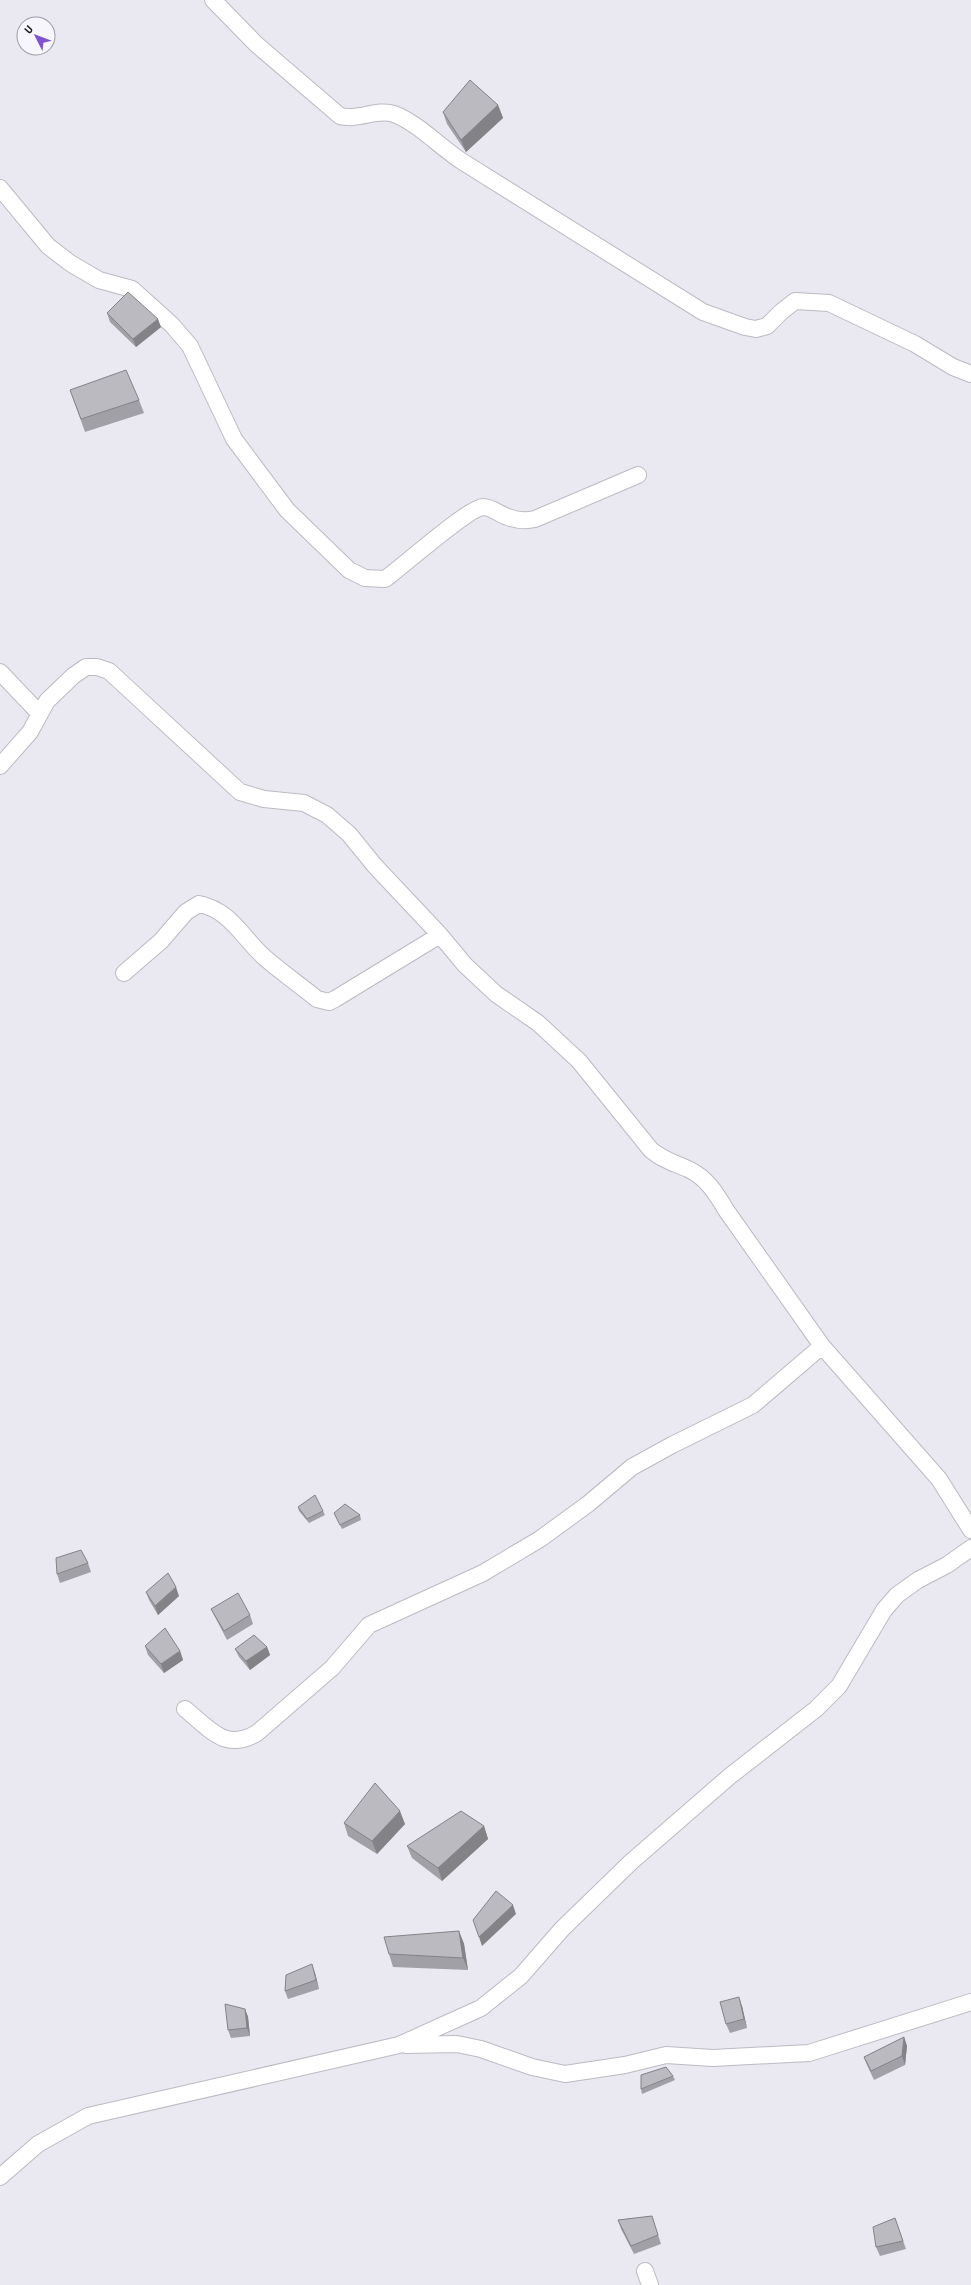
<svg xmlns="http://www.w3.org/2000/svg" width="971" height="2285" viewBox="0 0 971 2285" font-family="'Archivo Narrow',sans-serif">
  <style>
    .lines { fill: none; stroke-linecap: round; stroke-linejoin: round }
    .minor-casing { stroke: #bcbac2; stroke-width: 18 }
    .minor { stroke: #fff; stroke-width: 16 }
    .wall { fill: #a1a0a6 }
    .shaded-wall { fill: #838287 }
    .building { fill: #bbbac1; stroke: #838287 }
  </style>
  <rect width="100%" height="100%" fill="#eae8f0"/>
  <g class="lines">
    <g class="minor-casing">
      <path id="minor" d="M213,0l43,44 84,72c18,5 37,-8 54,-2 24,9 47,34 69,48 80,50 160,100 240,150l42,15 11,2 11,-3 14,-14 14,-11 34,2 86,41 38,23 18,7
        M0,188l48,58 22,17 29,17 33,9 40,36 18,21 44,93 53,71 62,60 16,8 20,1c17,-12 83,-71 98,-72 9,0 17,8 25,10 10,4 18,4 27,2l103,-44
        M0,672l40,42
        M0,766l30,-34 17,-31 26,-25 13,-9h11l12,4 131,121 24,7 40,4 23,12 22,19 26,32 65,69 25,30 31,29 42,29 41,38 72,89c12,10 23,13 37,19 18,8 28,24 38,41l96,136 117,133 32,51
        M124,973l37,-32 25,-29 13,-8c31,6 43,33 65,53 17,15 36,28 53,42l12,3 6,-3 105,-64
        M185,1709c25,20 40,43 72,24l75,-65 37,-43 114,-52 57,-34 48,-35 44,-37 40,-22 81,-40 69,-59
        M406,2045l51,-1 24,5 51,18 33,7 60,-9 41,-10 47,3 96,-5 162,-51
        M0,2177l38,-33 50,-28 311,-71 82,-37 40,-32 41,-47 69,-67 99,-86 86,-67 23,-23 45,-76 13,-15 21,-15 29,-15 24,-17
        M645,2271l5,14"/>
    </g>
    <use href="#minor" class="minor"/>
  </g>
  <path class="wall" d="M498,105l5,13 -37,34 -19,-28 -4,-12z
    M107,313l54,14 -25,20 -26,-25z
    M70,390l69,10 5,13 -59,19z
    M298,1507l25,4 2,4 -16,8 -10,-12z
    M334,1513l26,2 1,5 -19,9z
    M88,1563l3,9 -31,11 -3,-9z
    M146,1592l33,4 -21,19 -9,-15z
    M211,1609l39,6 3,9 -26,16 -12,-23z
    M145,1646l35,5 3,9 -19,13 -16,-18z
    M267,1647l3,8 -20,15 -11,-13 -4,-8z
    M344,1823l61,1 -28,30 -29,-18z
    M484,1826l4,13 -46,42 -30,-23 -5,-12z
    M459,1931l5,13 4,26 -75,-3 -4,-13z
    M315,1973l4,16 -31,10 -3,-8z
    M742,2006l5,22 -17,5 -4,-9z
    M245,2009l3,8 2,19 -19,2 -3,-8z
    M904,2037l3,9 -2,19 -31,15 -7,-15 -3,-8z
    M673,2076l2,4 -33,14 -1,-5z
    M652,2216l9,28 -27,10 -13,-25 -3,-9z
    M895,2218l11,31 -26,7 -4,-9z"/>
  <path class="shaded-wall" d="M498,105l5,13 -37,34 -5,-12z
    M158,319l3,8 -25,20 -3,-8z
    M176,1587l3,9 -21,19 -3,-9z
    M267,1647l3,8 -20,15 -4,-9z
    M180,1651l3,9 -19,13 -3,-9z
    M400,1811l5,13 -28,30 -5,-13z
    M484,1826l4,13 -46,42 -4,-13z
    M513,1905l3,9 -34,32 -3,-9z
    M459,1931l5,13 4,26 -5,-12z
    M312,1964l3,9 4,16 -3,-9z
    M739,1997l3,9 5,22 -3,-9z
    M245,2009l3,8 2,19 -3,-8z
    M904,2037l3,9 -2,19 -3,-9z"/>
  <path class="building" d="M470,80l28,25 -37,35 -18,-28z
    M128,292l30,27 -25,20 -26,-26z
    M126,370l13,30 -58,19 -11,-29z
    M315,1495l8,16 -16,8 -9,-12z
    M345,1504l15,11 -20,10 -6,-12z
    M81,1550l7,13 -31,11 -1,-16z
    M168,1573l8,14 -21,19 -9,-14z
    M238,1593l12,22 -26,16 -13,-22z
    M165,1628l15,23 -19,13 -16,-18z
    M254,1635l13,12 -21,14 -11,-12z
    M375,1783l25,28 -28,30 -28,-18z
    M461,1811l23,15 -46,42 -31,-22z
    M496,1891l17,14 -34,32 -6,-17z
    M459,1931l4,27 -74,-4 -5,-17z
    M312,1964l4,16 -31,11 1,-16z
    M739,1997l5,22 -18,5 -6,-22z
    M225,2004l20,5 2,19 -19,2z
    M904,2037l-2,19 -31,15 -7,-14z
    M666,2067l7,9 -32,13v-14z
    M652,2216l6,19 -27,11 -13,-26z
    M895,2218l8,23 -27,6 -3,-20z"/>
  <g transform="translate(36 36) rotate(312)"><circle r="19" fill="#f7f6fd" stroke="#9d9da2"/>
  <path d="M0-3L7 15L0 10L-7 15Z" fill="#7f55ce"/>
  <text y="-6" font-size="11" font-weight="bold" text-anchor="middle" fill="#171719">U</text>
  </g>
</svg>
